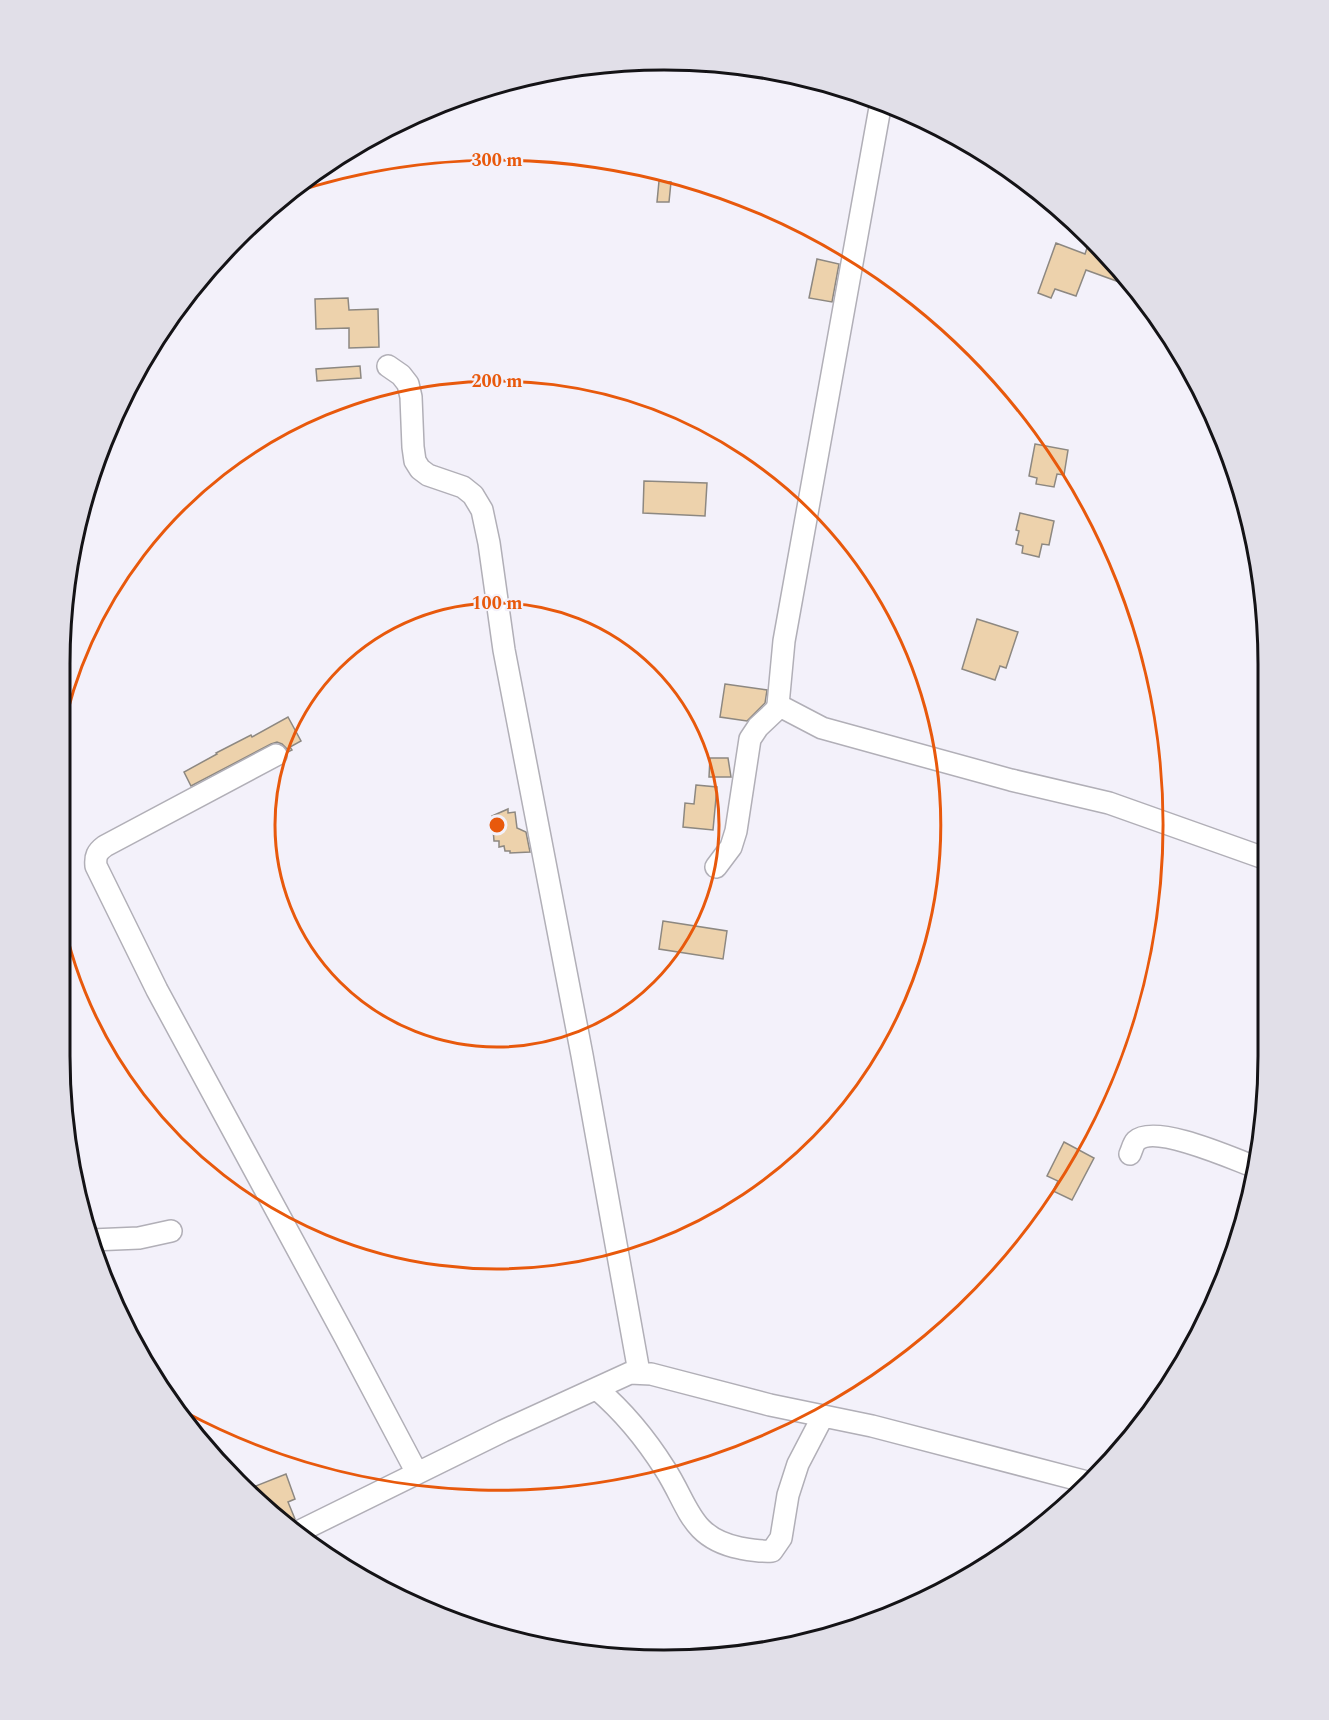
<svg xmlns="http://www.w3.org/2000/svg" width="1329" height="1720" viewBox="0 0 1329 1720" font-family="Spectral,serif">
  <style>
    .building { fill: #edd2ac; stroke: #8d8881; stroke-width: 1.5 }
    .lines { fill: none; stroke-linecap: round; stroke-linejoin: round }
    .minor-casing { stroke: #b1afb7; stroke-width: 24 }
    .minor { stroke: #fff; stroke-width: 21 }
    .ring { fill: none; stroke: #e8590c; stroke-width: 3 }
    .rim { fill: none; stroke: #141316; stroke-width: 3 }
    .centre { fill: #e8590c; stroke: #f3f1fa; stroke-width: 3 }
    .ring-label { font-size: 18px; text-anchor: middle; font-weight: bold; fill: #e8590c; stroke: #f3f1fa; stroke-width: 4.5; stroke-linejoin: round; paint-order: stroke }
  </style>
  <rect width="100%" height="100%" fill="#f3f1fa"/>
  <path class="building" d="M659,181l12,1 -2,20h-12z
    M1091,236l42,51 -47,-17 -10,26 -21,-7 -4,9 -13,-5 18,-50 29,11z
    M817,259l22,5 -7,38 -23,-4z
    M348,298l1,12 29,-1 1,38 -30,1v-20l-33,1 -1,-30z
    M360,366l1,12 -44,3 -1,-12z
    M1035,444l33,6 -4,25 -7,-1 -3,13 -18,-3 1,-6 -8,-2z
    M644,481l63,2 -2,33 -62,-3z
    M1020,513l34,8 -5,24 -7,-1 -3,13 -17,-4 1,-7 -7,-2 3,-13 -3,-1z
    M977,619l41,13 -12,36 -6,-2 -5,14 -33,-11z
    M725,684l42,6 -2,13 -18,18 -27,-4z
    M288,717l13,24 -11,6 2,3 -4,2 -1,-3 -5,-5 -5,-2 -6,2 -80,42 -7,-14 33,-18 -1,-1 35,-18 1,2z
    M710,758h18l3,19h-22z
    M696,785l21,2 -4,43 -30,-3 2,-24 9,1z
    M508,809v4l7,-1 2,16 9,4 4,20 -20,1v-2h-5l-1,-5 -5,1v-6h-5l-2,-25z
    M663,921l64,10 -4,28 -64,-10z
    M1064,1142l30,16 -22,42 -19,-9 5,-10 -11,-5z
    M286,1474l9,25 -7,3 7,17 -5,4 -44,-33z"/>
  <g class="lines">
    <g class="minor-casing">
      <path id="minor" d="M388,366l13,9 7,9 3,13 2,50 2,14 5,8 8,6 35,12 10,8 9,15 7,33 15,107 78,405 57,317
        M778,705l44,23 189,52 98,23 155,55
        M276,755l-171,91c-8,6 -10,10 -9,20l61,124 188,347 72,136
        M716,867l15,-20 5,-16 14,-92 8,-12 18,-17 2,-5 6,-64 97,-539
        M1130,1154c2,-4 3,-10 6,-13 18,-17 93,16 114,24l6,4
        M92,1240l47,-2 32,-7
        M597,1389c27,23 49,50 68,80 24,37 25,69 75,79 11,2 21,4 32,3l9,-13 7,-43 10,-31 25,-48
        M300,1531l203,-100 127,-58 21,1 119,31 102,21 219,57"/>
    </g>
    <use href="#minor" class="minor"/>
  </g>
  <g class="ring">
    <circle cx="497" cy="825" r="222"/>
    <path d="M61 740A444 444 0 1 1 61 910"/>
    <path d="M292 193A665 665 0 1 1 185 1412"/>
  </g>
  <path d="M0 0H1329V1720H0ZM664 70H664A594 594 0 0 1 1258 664V1056A594 594 0 0 1 664 1650H664A594 594 0 0 1 70 1056V664A594 594 0 0 1 664 70Z" fill="#e1dfe8" fill-rule="evenodd"/>
  <path class="rim" d="M664 70H664A594 594 0 0 1 1258 664V1056A594 594 0 0 1 664 1650H664A594 594 0 0 1 70 1056V664A594 594 0 0 1 664 70Z"/>
  <circle cx="497" cy="825" r="9" class="centre"/>
  <g class="ring-label">
    <text x="497" y="166">300 m</text>
    <text x="497" y="387">200 m</text>
    <text x="497" y="609">100 m</text>
  </g>
</svg>
